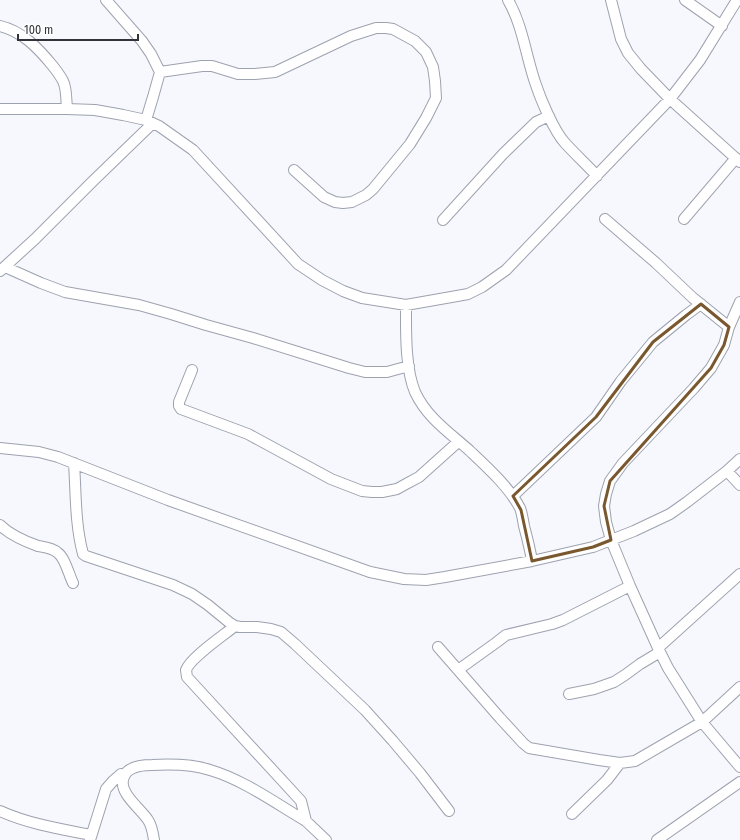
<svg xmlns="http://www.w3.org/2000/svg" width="740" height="840" viewBox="0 0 740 840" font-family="'Fira Sans Condensed',sans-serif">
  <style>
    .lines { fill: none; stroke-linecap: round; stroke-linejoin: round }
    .minor-casing { stroke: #9da2af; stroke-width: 12 }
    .minor { stroke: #fff; stroke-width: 10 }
    .marked { fill: none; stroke: #79582f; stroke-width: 3; stroke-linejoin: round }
  </style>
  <rect width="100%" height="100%" fill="#f6f8fd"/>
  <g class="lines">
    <g class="minor-casing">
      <path id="minor" d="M106,0l36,41 9,13 9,18 -7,25 -7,23
        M508,0c15,26 18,57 28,85 5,15 18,46 29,58 10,11 22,22 32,33
        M611,0l10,39 7,14 13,16 29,30 70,63
        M685,0l37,26
        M0,26c22,5 38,22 52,39 4,5 8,10 11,16 4,8 3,19 4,28
        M160,72l42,-6h10l26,8h17l20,-2 76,-36 25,-8h10l7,1 22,12 11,11 7,15 2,14 1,17 -10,20 -16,26 -37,45 -7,6 -14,7 -9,1 -8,-1 -11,-5 -30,-27
        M0,109h67l28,1 28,5 23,5 13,6 34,24 105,114 24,16 21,11 19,7 44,7 51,-9 11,-2 14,-7 24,-17 164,-171 30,-39 37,-60
        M605,219l51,44 37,35 36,29
        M684,219l52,-61
        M443,220l60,-66 33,-32 13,-6
        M5,267l36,16 24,9 74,13 32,9 35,11 47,13 96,30 16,4h22l22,-6
        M0,271l35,-32 58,-58 60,-58
        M740,302l-11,25 -5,18 -13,23 -17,20 -71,75 -13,18 -4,13 -2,12 2,16 5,18 19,46 28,62 10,20 34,54 38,45
        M406,305c0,26 -1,63 9,87 12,26 35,41 55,59 17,16 39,36 50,57 2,5 3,12 4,18 3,11 6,23 8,35
        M192,370l-13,32v4l2,3 67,25 83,45 31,12 10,1h10l15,-3 9,-5 13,-7 39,-35
        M0,448l39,4 19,5 110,43 202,72 34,7 22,1 19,-3 87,-16 61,-14 41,-16 36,-17 17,-12 40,-31 13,-12
        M74,463c2,30 1,61 9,91l3,2 87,29 19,9 16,11 22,18 5,3 5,1h17l14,2 10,3 14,12 70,66 28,31 27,32 29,38
        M727,471l13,14
        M513,496l83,-79 25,-36 32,-39 33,-27 15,-11
        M0,525c10,10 24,16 38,21 6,1 15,2 20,7 7,5 11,22 15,30
        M235,626c-11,9 -45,32 -49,44l1,7 114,124 5,20 20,19
        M438,647l62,71 23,25 6,5 70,12 21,3 15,-2 67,-39 38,-35
        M658,648l82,-74
        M458,670l39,-28 9,-7 46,-11 11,-4 67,-34
        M569,694l25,-5 20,-7 11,-7 15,-11 20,-12
        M0,811c29,13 60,18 91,24
        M572,814l35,-34 13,-17
        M90,840l16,-51 7,-8 8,-7 4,1
        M154,840c-1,-7 -2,-14 -6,-20 -7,-11 -28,-26 -25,-40 2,-13 18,-15 29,-15 19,-1 40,-1 58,5 34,10 65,33 96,51
        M657,840l83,-58"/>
    </g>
    <use href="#minor" class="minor"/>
  </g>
  <path class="marked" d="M701,304l28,23 -5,18 -13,23 -101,113 -6,25 7,34 -18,7 -61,14 -11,-51 -8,-14 83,-79 57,-75z"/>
  <path d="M18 34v6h120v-6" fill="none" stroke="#313338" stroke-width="2"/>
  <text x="24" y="34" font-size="12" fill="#313338" stroke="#ffffff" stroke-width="3" paint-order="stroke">100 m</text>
</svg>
